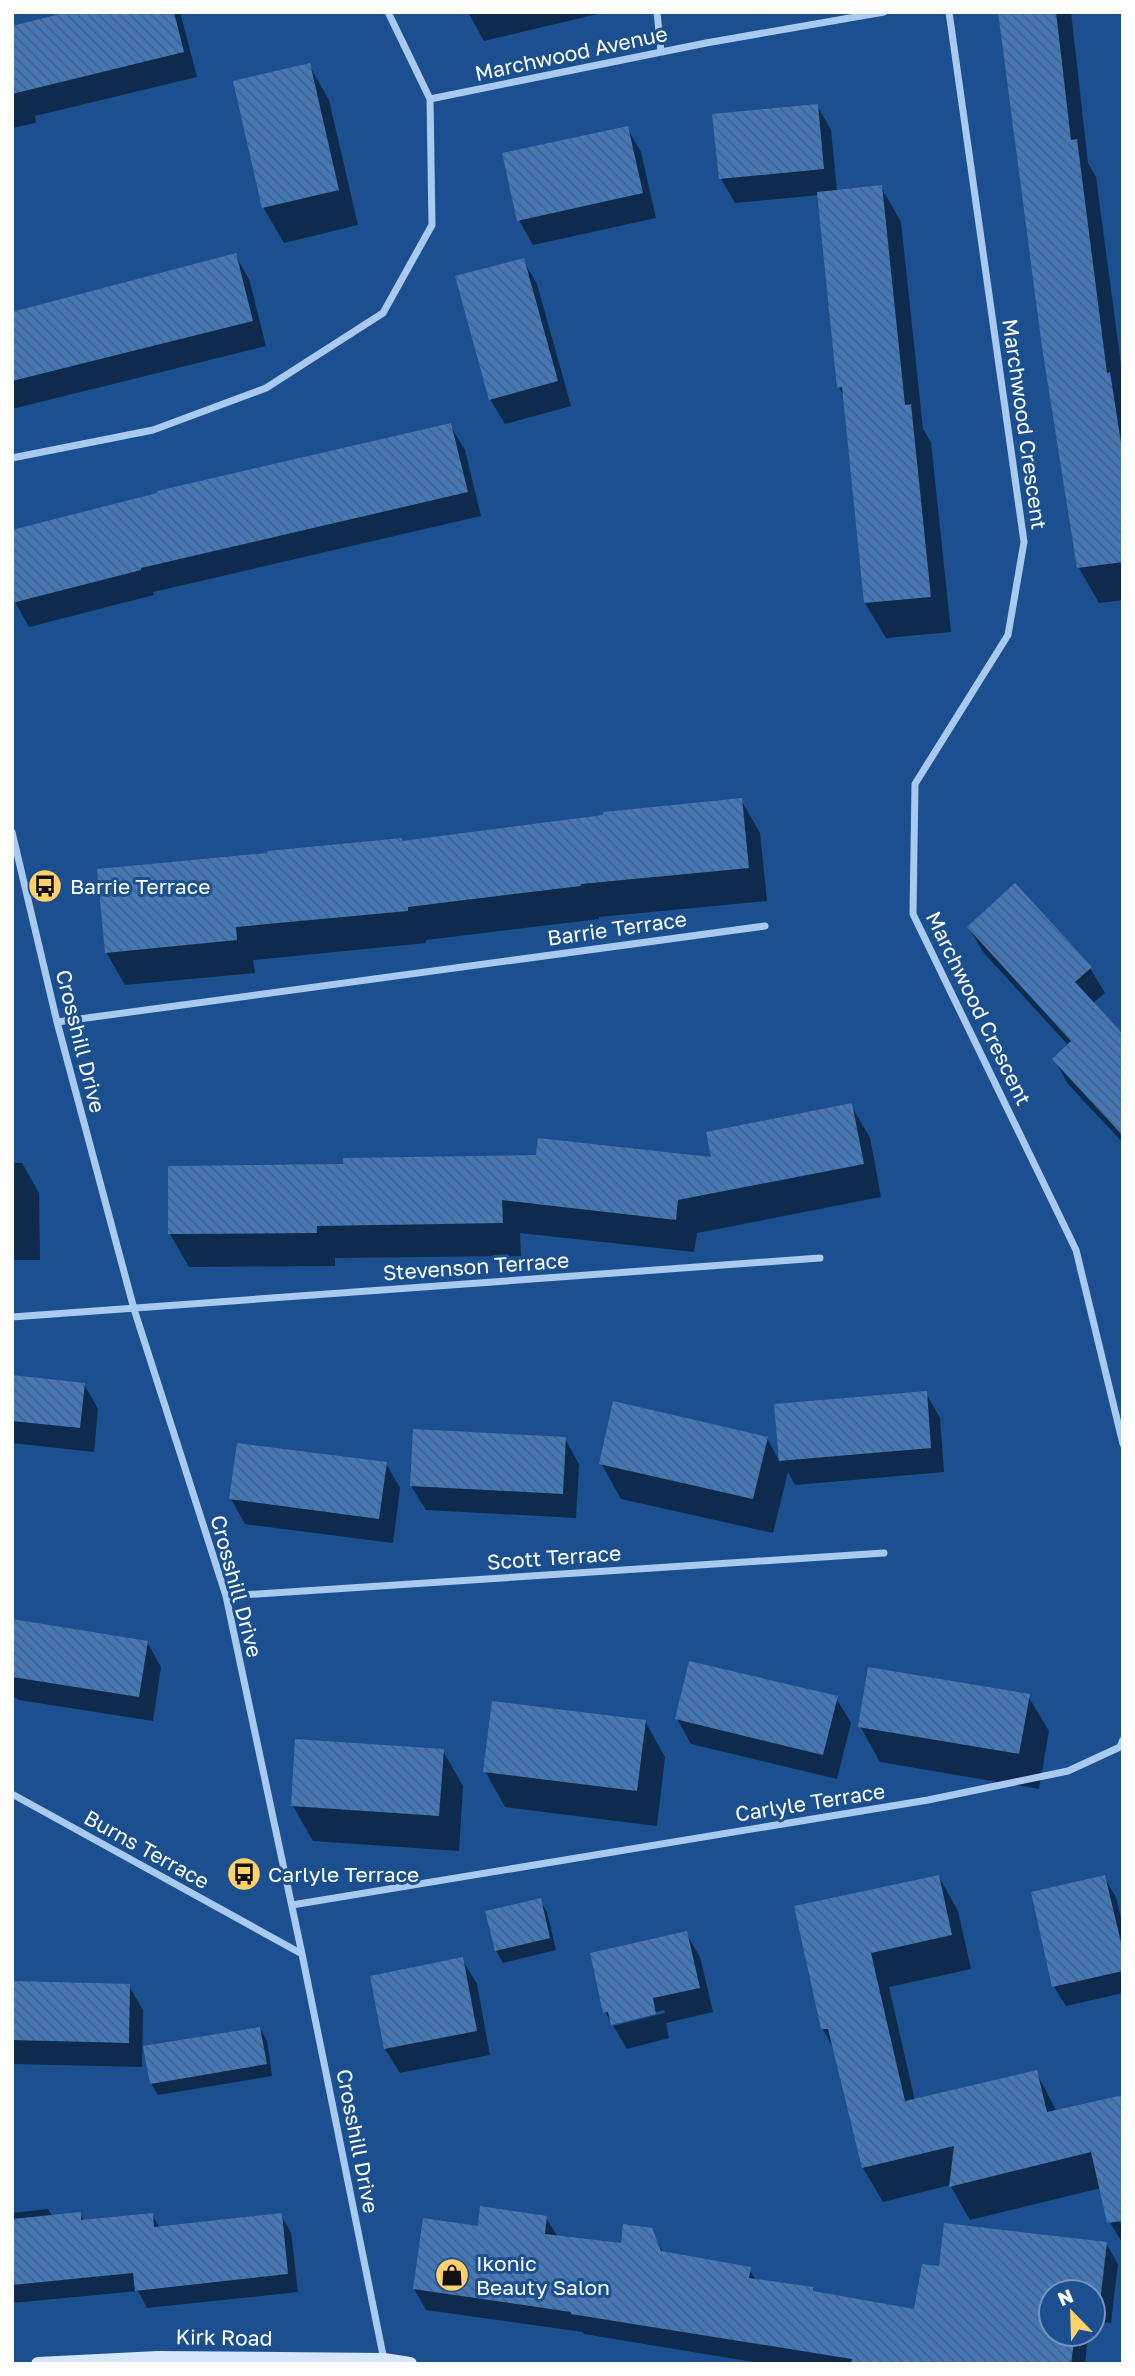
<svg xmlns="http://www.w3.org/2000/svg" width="1135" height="2376" viewBox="0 0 1135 2376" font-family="'Golos Text',sans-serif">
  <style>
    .shadow { fill: #0007; fill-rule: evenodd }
    .building { fill: url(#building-back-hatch) }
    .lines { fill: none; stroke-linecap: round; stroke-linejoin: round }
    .minor { stroke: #a9c9ee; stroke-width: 7 }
    .secondary { stroke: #d6e6fa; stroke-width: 14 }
    .labels { text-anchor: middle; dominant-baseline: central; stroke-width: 6; stroke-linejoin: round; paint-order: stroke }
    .street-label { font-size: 21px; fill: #fff; stroke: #1b4f8f }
    .poi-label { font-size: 21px; fill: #fff; stroke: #1b4f8f; text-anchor: start }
  </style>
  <defs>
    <pattern id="building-back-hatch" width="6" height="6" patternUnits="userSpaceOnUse" patternTransform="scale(1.75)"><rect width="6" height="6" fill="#4478b7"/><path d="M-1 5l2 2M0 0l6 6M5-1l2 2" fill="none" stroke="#486282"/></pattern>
  </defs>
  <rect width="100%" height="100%" fill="#1b4f8f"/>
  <path class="shadow" d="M75,12h105l17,65 -162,39 1,7 -24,5v-98z
    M468,12h138l-122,29z
    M1000,12h71l17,151 8,14 27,202v221l-24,3 -20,-35 -35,-221z
    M309,65l20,35 29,125 -74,18 -21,-36z
    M817,105l14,25 6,61 44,-4 20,35 22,207 8,13 20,190 -65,6 -21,-35 -21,-207 -5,-9 -20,-192 -84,8 -14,-24z
    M627,128l14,24 15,66 -123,27 -14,-25z
    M235,255l14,24 17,67 -254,63v-96z
    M523,260l14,24 34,122 -66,18 -15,-25z
    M450,425l15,25 16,66 -328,76 1,3 -125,32 -14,-25z
    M741,800l19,33 7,68 -168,16v2l-173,21v3l-173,17 2,13 -130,12 -19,-33 163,-97 133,-13z
    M969,928l121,40 15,25 -13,11 31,33v106l-55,-59 -14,-25 15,-13 -86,-94z
    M851,1105l19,33 11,59 -184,36 -3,19 -174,-19 1,23 -186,2v8l-146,1 -19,-33 175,-68 368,-7z
    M12,1163h10l17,30 1,67h-28z
    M12,1377l72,7 14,25 -4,43 -82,-9z
    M926,1393l14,25 4,54 -149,13 -7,-13 -15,61 -152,-34 -20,-36 166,-25 14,26 -5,-59z
    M565,1439l14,25 -3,54 -150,-8 -15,-24z
    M386,1463l14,25 -7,55 -148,-19 -14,-25z
    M12,1621l135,21 14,25 -8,54 -134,-21 -7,-4z
    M1028,1696l21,35 -10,58 -159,-27 -20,-36z
    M836,1698l15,25 -14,56 -146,-35 -14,-25z
    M645,1721l20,36 -8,69 -152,-19 -20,-36z
    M443,1751l20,35 -4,65 -146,-10 -20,-35z
    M939,1877l19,34 13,58 -82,18 26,114 121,-29 21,40 66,-16v148l-15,-25 -7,-31 -131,32 -20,-35 -67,17 -20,-34 -28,-117 -13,-23 -26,-120z
    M1104,1877l12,20 5,20 2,-1v77l-57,13 -12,-19 -21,-94z
    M540,1900l7,12 9,38 -53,13 -7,-12 -9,-39z
    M686,1933l14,24 13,55 -47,11 3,15 -42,11 -22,-37zM664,2010l1,3 -52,13v-4z
    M462,1959l15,25 13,71 -90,18 -15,-24z
    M12,1983l117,3 14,24 -1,57 -130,-3z
    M260,2028l7,13 5,35 -114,19 -7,-12z
    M48,2209l5,8 27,-3 4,7 68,-6 8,13 121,-13 10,18 7,59 -151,16 -9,-17 -126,12v-90z
    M546,2218l12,19 64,8 29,-15 13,24 85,15 7,11 56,8 3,5 100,18 26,-43 165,-25 12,21 -7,59 -18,-2v-29h-42v42h37l-3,30h-319l-182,-30 -1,-2 -157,-22 -12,-21 65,-61z"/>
  <path class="building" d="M68,12h106l10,40 -172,42v-68z
    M998,12h58l15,128 6,-1 30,234 3,-1 13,84v106l-46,6 -35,-221z
    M310,63l29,127 -77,18 -29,-127z
    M818,104l6,65 -105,10 -7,-65z
    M628,126l15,67 -126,28 -15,-68z
    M882,185l23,220 6,-1 20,193 -67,6 -22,-216 -5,1 -20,-196z
    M236,253l17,68 -241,60v-69z
    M524,258l34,123 -69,19 -34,-124z
    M451,423l17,69 -327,76v2l-129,33v-73l145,-37v-2z
    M742,798l7,70 -168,16v2l-173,21v4l-172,16 1,13 -132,13 -8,-84 171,-16 -1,-2 135,-13v3l201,-26v-3z
    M1015,883l77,84 -17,15 48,52v102l-71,-77 19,-18 -104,-114z
    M852,1103l12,61 -186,36 -2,20 -174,-20 1,23 -186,3v7l-149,1v-68l175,-2v-6l193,-3 2,-17 173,19 -5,-25z
    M12,1375l73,8 -5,45 -68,-7z
    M927,1391l4,57 -152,13 -5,-57z
    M613,1401l155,36 -15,62 -154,-35z
    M413,1429l153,8 -3,57 -153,-8z
    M237,1443l150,19 -8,57 -150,-20z
    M12,1619l136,22 -9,56 -127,-20z
    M689,1661l149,35 -15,59 -148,-36z
    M868,1667l162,27 -11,60 -161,-27z
    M492,1701l154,19 -9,71 -154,-19z
    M295,1739l149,10 -5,67 -148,-10z
    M939,1875l13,60 -81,18 34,148 132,-31 10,42 76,-17v126l-16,2 -16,-71 -142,35 5,-41 -92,22 -34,-139h-7l-27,-123z
    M1105,1875l18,76v20l-71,16 -21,-95z
    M541,1898l9,40 -55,13 -10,-40z
    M687,1931l13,57 -47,10 3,16 -45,11 -3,-13 -5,1 -13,-60z
    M463,1957l14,74 -93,18 -14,-73z
    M12,1981l118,3 -1,59 -117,-3z
    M260,2027l7,37 -117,20 -7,-38z
    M480,2206l67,10 -2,18 76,9 2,-19 29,4 9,23 90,16 -2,11 64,9v4l101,18 8,-45 17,2 5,-43 163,19 -7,61 -7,-1v-10h-42v42h24l-4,30h-220l1,-5 -281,-45v-2l-158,-23 10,-71 55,8z
    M81,2212v8l72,-7 1,14 128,-14 6,61 -153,17 -2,-18 -121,12v-66z"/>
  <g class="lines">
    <path class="minor" d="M657,12l4,40
      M949,12l75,530 -16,93 -93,149 -2,130 163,336 47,194
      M430,99l276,-56 178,-31
      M12,458l141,-28 113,-42 117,-75 49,-88 -2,-126 -42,-87
      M12,832l45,190 77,287 92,287 76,358 82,406
      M57,1022l708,-96
      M12,1317l808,-59
      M226,1596l658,-43
      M12,1794l290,160
      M292,1905l636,-105 140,-29 52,-24 3,-7"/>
    <path class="secondary" d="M38,2364l120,-6 226,2 26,4"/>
  </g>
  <defs>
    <g id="bus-disc" transform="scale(1.75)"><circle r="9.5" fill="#ffd166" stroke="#1b4f8f"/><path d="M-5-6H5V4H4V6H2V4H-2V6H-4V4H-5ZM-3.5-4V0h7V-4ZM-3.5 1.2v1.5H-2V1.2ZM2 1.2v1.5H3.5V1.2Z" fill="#111"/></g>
    <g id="shop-disc" transform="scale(1.75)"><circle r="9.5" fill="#ffd166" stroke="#1b4f8f"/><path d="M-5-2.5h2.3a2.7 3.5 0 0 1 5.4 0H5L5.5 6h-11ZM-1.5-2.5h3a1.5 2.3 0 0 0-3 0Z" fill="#111"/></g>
  </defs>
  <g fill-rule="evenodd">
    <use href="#bus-disc" x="45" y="886"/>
    <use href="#bus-disc" x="244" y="1874"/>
    <use href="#shop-disc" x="452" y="2275"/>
  </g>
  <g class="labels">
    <g class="street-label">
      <text transform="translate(571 53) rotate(-12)">Marchwood Avenue</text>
      <text transform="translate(1025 424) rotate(82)">Marchwood Crescent</text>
      <text transform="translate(617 928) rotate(-8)">Barrie Terrace</text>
      <text transform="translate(979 1008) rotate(64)">Marchwood Crescent</text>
      <text transform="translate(81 1041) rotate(76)">Crosshill Drive</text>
      <text transform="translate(476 1266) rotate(-4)">Stevenson Terrace</text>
      <text transform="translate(554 1557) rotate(-4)">Scott Terrace</text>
      <text transform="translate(237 1586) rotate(75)">Crosshill Drive</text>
      <text transform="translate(810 1802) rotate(-9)">Carlyle Terrace</text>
      <text transform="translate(147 1849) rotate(29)">Burns Terrace</text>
      <text transform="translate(358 2141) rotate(79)">Crosshill Drive</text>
      <text transform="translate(224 2337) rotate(1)">Kirk Road</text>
    </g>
    <g class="poi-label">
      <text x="70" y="886">Barrie Terrace</text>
      <text x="268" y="1874">Carlyle Terrace</text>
      <text x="476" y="2263">Ikonic<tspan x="476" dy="24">Beauty Salon</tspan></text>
    </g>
  </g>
  <rect width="1135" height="2376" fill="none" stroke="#ffffff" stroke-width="28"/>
  <g transform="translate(1072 2313) rotate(337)"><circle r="33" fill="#1b4f8f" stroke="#7695bc" stroke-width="2"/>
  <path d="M0-5L12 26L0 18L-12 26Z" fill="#ffd166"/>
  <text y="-10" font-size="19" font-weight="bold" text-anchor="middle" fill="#ffffff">N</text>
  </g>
</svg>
